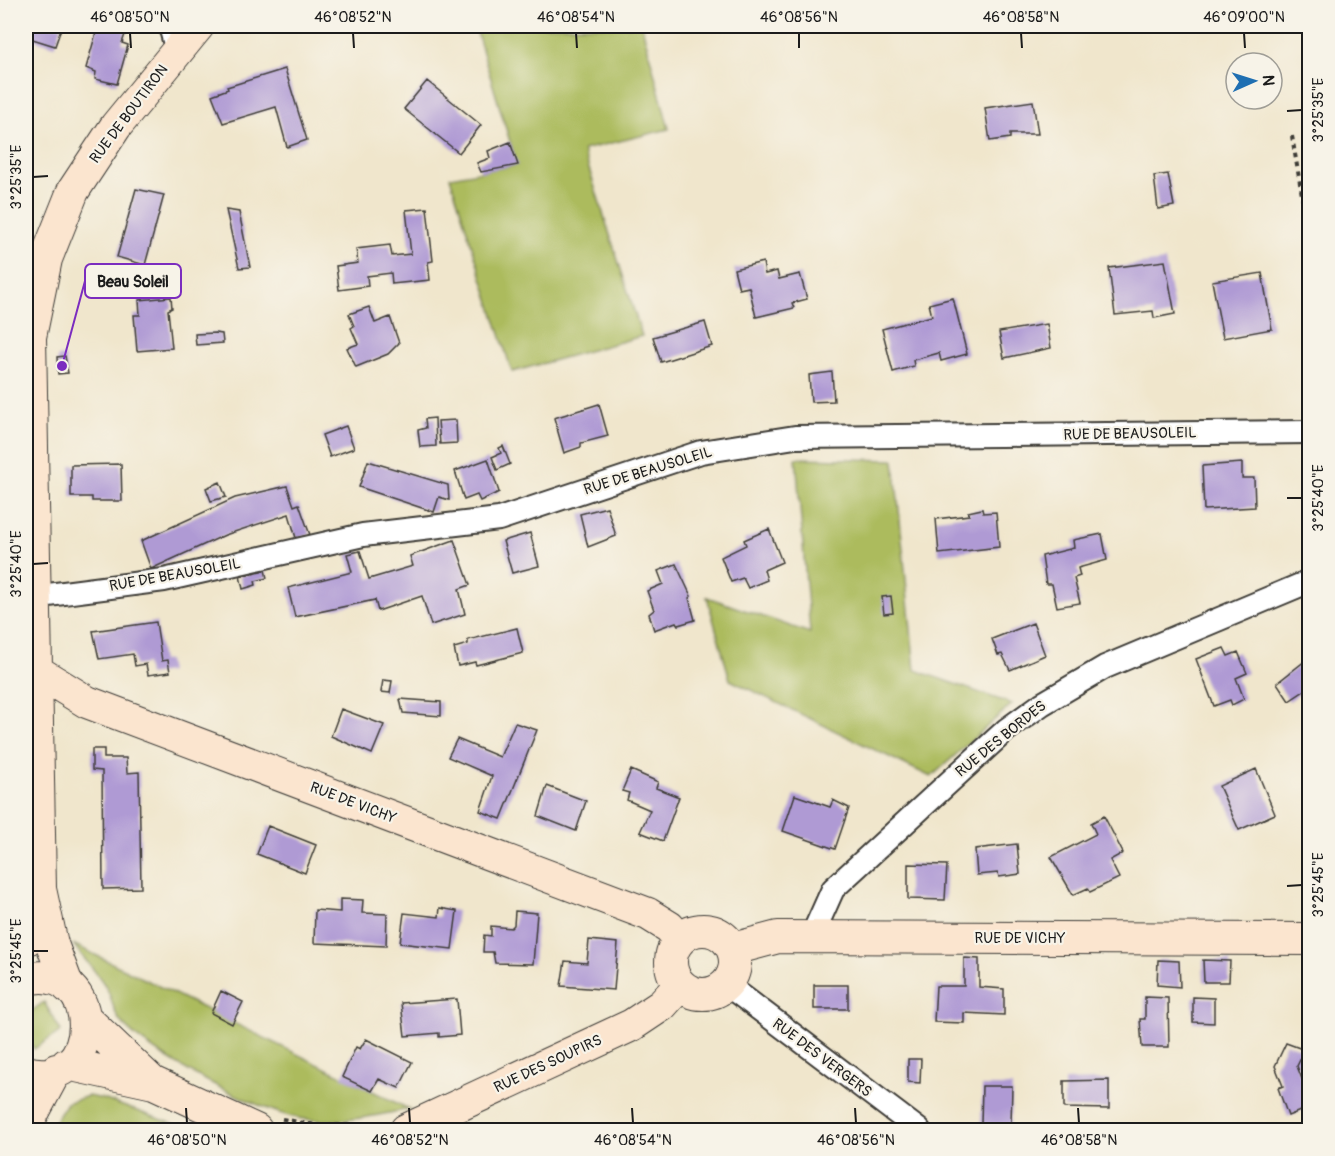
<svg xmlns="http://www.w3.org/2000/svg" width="1335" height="1156" viewBox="0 0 1335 1156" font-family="Pangolin,sans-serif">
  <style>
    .green { fill: #acbb5d; stroke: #646c3c; stroke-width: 1.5 }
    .building { fill: #af9ad4 }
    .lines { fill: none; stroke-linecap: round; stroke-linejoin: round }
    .street-casing { stroke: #3c3a36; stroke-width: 26 }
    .secondary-casing { stroke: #3c3a36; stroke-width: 34 }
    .path { stroke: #3c3a36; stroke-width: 4; stroke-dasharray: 4.5 4.5; stroke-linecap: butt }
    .street { stroke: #fff; stroke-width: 22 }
    .secondary { stroke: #fbe5cf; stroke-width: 32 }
    .ticks { fill: none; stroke: #1c1c1c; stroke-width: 2 }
    .labels { text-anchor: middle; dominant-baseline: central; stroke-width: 4.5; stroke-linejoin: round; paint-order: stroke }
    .street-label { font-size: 15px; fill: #1c1c1c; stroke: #f7f3e8 }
    .leader { fill: none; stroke: #7b2cbf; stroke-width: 2 }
    .callout-dot { fill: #7b2cbf; stroke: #f7f3e8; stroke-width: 2 }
    .callout { fill: #f7f3e8; stroke: #7b2cbf; stroke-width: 2 }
    .callout-label { font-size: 16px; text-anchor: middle; font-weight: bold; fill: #1c1c1c }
    .neatline { fill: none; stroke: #1c1c1c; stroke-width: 2 }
    .ticks-label { font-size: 15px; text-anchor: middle; fill: #1c1c1c }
  </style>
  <rect width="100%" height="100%" fill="#f7f3e8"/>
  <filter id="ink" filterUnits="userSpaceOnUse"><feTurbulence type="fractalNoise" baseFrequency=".0167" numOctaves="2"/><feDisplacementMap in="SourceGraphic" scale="12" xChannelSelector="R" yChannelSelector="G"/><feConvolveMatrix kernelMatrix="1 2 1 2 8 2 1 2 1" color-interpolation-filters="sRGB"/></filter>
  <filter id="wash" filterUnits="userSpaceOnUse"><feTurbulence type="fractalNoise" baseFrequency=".008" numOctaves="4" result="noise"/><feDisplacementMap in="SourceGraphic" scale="24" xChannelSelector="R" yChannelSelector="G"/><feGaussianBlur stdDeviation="1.35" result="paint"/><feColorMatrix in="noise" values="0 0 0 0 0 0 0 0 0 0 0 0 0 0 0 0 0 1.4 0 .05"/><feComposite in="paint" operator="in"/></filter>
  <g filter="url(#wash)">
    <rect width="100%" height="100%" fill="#f0e6cc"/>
    <path class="green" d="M475,26h167l27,103 -86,21 59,186 -130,36 -62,-195 67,-12z
      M796,458l98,2 21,210 97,34 -81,73 -201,-97 -23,-83 103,36z
      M73,944l336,165c-36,7 -68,15 -105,10 -41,-5 -158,-65 -184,-98 -7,-9 -8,-23 -14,-34 -9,-15 -23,-29 -33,-43z
      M44,1002l17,29 -27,18 -8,-13v-21z
      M88,1096l15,3 88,31h-142l18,-27z"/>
    <g id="blocks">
      <path class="building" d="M26,26h36l-7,20 -29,-9z
        M98,26l29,3 -5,14 6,2 -11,39 -22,-5 1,-7 -10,-4z
        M285,69l22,71 -20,7 -11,-40 -53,16 -11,-28 16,-6 -1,-2z
        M427,81l54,44 -22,28 -55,-44z
        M1033,101l5,33h-28v4l-20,3 -5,-33z
        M510,142l8,23 -37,7 -4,-9 13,-5 -2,-7z
        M1168,174l6,32 -16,3 -4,-33z
        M136,189l28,6 -19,70 -28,-8z
        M427,208l6,53 -5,1 2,18 -38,4 -1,-11 -24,3 1,10 -29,4 -3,-24 22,-3 -2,-14 34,-4 2,11 19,-2 -5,-44z
        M226,210l13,2 11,55 -11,1z
        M26,215l8,2 -6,30h-2z
        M1165,261l10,53 -21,4 -1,-7 -38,4 -6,-47z
        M763,262l2,12 12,-3 2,8 21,-5 7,25 -15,4 2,5 -38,9 -7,-30 -10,2 -5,-20z
        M1262,273l10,56 -49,9 -11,-57z
        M171,297l1,11 -4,2 4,38 -35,3 -3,-36h6l-1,-15z
        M953,298l14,56 -26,7 -2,-8 -26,7 1,6 -21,6 -11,-43 50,-13 -3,-12z
        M369,307l6,16 15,-6 9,26 -11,11 -32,13 -9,-19 11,-4 -7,-16 3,-2 -5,-12z
        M705,322l7,24 -51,16 -8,-25z
        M1047,324l4,24 -47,10 -5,-26z
        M215,333l7,1 1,9 -27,2 -1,-11z
        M65,356l3,17 -10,1 -1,-17z
        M832,372l2,29 -23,1 -2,-27z
        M599,404l9,32 -27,7v4l-17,6 -10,-35z
        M435,418l1,28 -16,1 -2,-17 8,-2 -1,-9z
        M456,420l1,23 -17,1 -2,-23z
        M346,426l8,22 -24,9 -8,-22z
        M503,446l7,18 -13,6 -5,-13 9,-4 -2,-5z
        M488,459l11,33 -19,9 -3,-6 -13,5 -9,-29z
        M368,461l80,24 1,15 -10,-3 -5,15 -75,-25z
        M1242,463v15h12l1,29 -51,3 -2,-44z
        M121,464l1,37h-30v-4h-21v-32z
        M220,482l6,15 -15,4 -5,-13z
        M287,486l7,20 5,-2 11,31 -14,3 -7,-24 -64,21 -74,34 -10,-28 94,-43z
        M607,507l9,29 -28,11 -8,-33z
        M982,509l1,4 13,-1 3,35 -60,7 -3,-35 33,-4 -1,-3z
        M769,529l13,33 -18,8 3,10 -19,8 -5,-10 -12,4 -10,-25 25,-12 -2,-5z
        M530,533l9,33 -27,7 -9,-32z
        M1102,534l5,26 -29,8 2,8 -6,2 6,25 -23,4 -5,-23h-6l-4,-28 32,-8 -1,-8z
        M454,540l16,45 -11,4 6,25 -34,11 -9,-29 -44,15 -3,-11 -80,17 -7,-29 64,-16 -5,-18 13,-3 9,28 44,-13 -3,-10z
        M676,564l15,32 -2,2 6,22 -17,5 -2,-3 -22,8 -5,-16 5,-4 -7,-19 16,-7 -5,-13z
        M265,570l2,8 -12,3 1,4 -13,4 -3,-13z
        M891,596l2,17 -9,1 -2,-17z
        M156,622l6,39 6,-1 2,12 -22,3 -2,-11 -11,2 -2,-12 -34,5 -6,-28z
        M1033,623l12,32 -35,15 -8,-16 -4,1 -6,-16z
        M517,628l6,25 -47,12 -1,-3 -17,4 -4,-18 14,-4v-4z
        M1224,648l4,8 10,-4 9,21 -11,5 8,21 -12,6 -2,-5 -16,6 -18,-47z
        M1310,657v30l-21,14 -12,-18z
        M383,680l9,1 -2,12 -9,-1z
        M400,699l41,3v14l-38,-3z
        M341,709l43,16 -12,29 -41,-18z
        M515,723l22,7 -36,89 -21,-8 12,-35 -44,-19 9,-18 43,18z
        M92,749h12v9h22l1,15 12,-1 2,116 -38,1 -1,-118 -10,-1z
        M1256,769l19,45 -36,16 -20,-44z
        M631,770l27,12 -2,6 23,9 -16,44 -23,-9 10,-22 -23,-10 2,-7 -7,-2z
        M547,786l39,15 -10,30 -38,-15z
        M795,795l35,12 3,-7 16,8 -14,41 -52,-18z
        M1104,816l19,37 -13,7 9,18 -29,14 -2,-4 -15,7 -22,-38 45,-23 -5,-11z
        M268,826l48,19 -11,28 -48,-19z
        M1017,844l3,30 -21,3 -1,-4 -21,2 -2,-26z
        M908,864l39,1 -2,35 -37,-1z
        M340,899l23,1 -1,13 25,1 -1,32 -72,-3 1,-33 25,2z
        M440,908l17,3 -5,38 -52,-6 4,-30 35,4z
        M515,911l22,2 -4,51 -38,-1 -2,-11h-10l1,-17 7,1v-10l20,2 3,-3z
        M589,940l29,3 -4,47 -53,-4 4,-25 22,2z
        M964,958l15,1v28l25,2v26l-40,-2v10l-30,-1 2,-36h28z
        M1158,960l21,1 1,26 -23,-2z
        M1203,960l27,1 -1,21h-25z
        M814,985h34v24h-34z
        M221,991l22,11 -11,22 -21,-11z
        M1145,997l23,1 1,49h-27l-2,-28h5z
        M1193,997l21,1v25l-21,-1z
        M457,999l3,36 -21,2v-4l-34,3 -4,-33z
        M366,1039l46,23 -13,26 -20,-9 -7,12 -30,-14 14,-30 4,2z
        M1286,1043l19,7 -8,16 5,13 8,-3v31l-22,9 -10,-28 5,-2 -8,-20z
        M908,1059h13l-1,24 -12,-1z
        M1109,1080v29l-45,-1v-27z
        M982,1086h30l-1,38h-30z"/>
    </g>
  </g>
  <g filter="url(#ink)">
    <use href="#blocks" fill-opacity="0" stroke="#3c3a36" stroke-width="1.5"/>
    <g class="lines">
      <g class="street-casing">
        <path id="street" d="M170,26l7,25
          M33,597l131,-17 199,-45 136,-16 202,-67 94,-15 515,-5
          M816,937v-10l17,-38 173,-159 36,-26 63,-37 205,-86
          M726,984l193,146"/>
      </g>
      <g class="secondary-casing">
        <path id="secondary" d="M26,669l9,1 52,32 561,212 21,13 11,12
          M671 962a32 32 0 1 1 64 0a32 32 0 1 1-64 0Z
          M26,940l13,-47
          M733,949l45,-12 532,2
          M26,979c79,-20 78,114 0,93
          M68,987l-16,-43 -12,-55 -10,-552 16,-78 27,-68 43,-65 82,-100
          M86,1019l65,62
          M67,1064l87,19 102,47
          M26,1126l30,-56
          M406,1130l226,-105 30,-20 18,-20"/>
      </g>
      <path class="path" d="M1292,136l18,107
        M282,1119l39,7 34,-1 1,5"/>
      <use href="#street" class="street"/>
      <use href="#secondary" class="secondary"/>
    </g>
  </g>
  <path class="ticks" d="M130,33l1,15M353,33l1,15M576,33l1,15M799,33v15M1021,33l1,15M1244,33l1,15M1287,111l15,-1M33,177l15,-1M1287,498h15M33,564l15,-1M1287,886l15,-1M33,951h15M186,1108l1,15M409,1108l1,15M632,1108l1,15M855,1108l1,15M1078,1108l1,15"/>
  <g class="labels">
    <g class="street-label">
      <text transform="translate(129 114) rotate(-53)">RUE DE BOUTIRON</text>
      <text transform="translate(1130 434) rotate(-1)">RUE DE BEAUSOLEIL</text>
      <text transform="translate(648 471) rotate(-17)">RUE DE BEAUSOLEIL</text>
      <text transform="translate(175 575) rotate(-10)">RUE DE BEAUSOLEIL</text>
      <text transform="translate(1001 739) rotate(-39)">RUE DES BORDES</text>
      <text transform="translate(353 803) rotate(21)">RUE DE VICHY</text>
      <text x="1020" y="938">RUE DE VICHY</text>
      <text transform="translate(822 1058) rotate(37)">RUE DES VERGERS</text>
      <text transform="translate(548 1064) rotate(-25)">RUE DES SOUPIRS</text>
    </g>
  </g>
  <path class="leader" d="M62 366L85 281"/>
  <circle class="callout-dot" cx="62" cy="366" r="6"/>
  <rect class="callout" x="85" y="264" width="96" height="34" rx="6"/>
  <g class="callout-label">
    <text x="133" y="287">Beau Soleil</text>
  </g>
  <rect width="1335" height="1156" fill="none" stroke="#f7f3e8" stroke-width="66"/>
  <g transform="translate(1254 81) rotate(87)"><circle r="28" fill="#f7f3e8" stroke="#9f9d96" stroke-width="1.5"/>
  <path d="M0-4.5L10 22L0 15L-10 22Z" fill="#1f6fb2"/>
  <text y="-9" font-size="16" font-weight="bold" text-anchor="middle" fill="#1c1c1c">N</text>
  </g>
  <rect x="33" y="33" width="1269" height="1090" class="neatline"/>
  <g class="ticks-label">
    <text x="130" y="22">46°08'50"N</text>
    <text x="353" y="22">46°08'52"N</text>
    <text x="576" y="22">46°08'54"N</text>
    <text x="799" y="22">46°08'56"N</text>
    <text x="1021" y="22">46°08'58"N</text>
    <text x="1244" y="22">46°09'00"N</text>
    <text transform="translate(1318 110) rotate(-90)" y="5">3°25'35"E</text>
    <text transform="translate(16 177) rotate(-90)" y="5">3°25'35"E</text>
    <text transform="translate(1318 498) rotate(-90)" y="5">3°25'40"E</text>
    <text transform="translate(16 564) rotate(-90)" y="5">3°25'40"E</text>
    <text transform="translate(1318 885) rotate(-90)" y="5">3°25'45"E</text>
    <text transform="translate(16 951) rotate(-90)" y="5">3°25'45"E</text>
    <text x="187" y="1145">46°08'50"N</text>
    <text x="410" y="1145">46°08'52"N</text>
    <text x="633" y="1145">46°08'54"N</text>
    <text x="856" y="1145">46°08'56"N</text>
    <text x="1079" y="1145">46°08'58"N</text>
  </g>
</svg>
